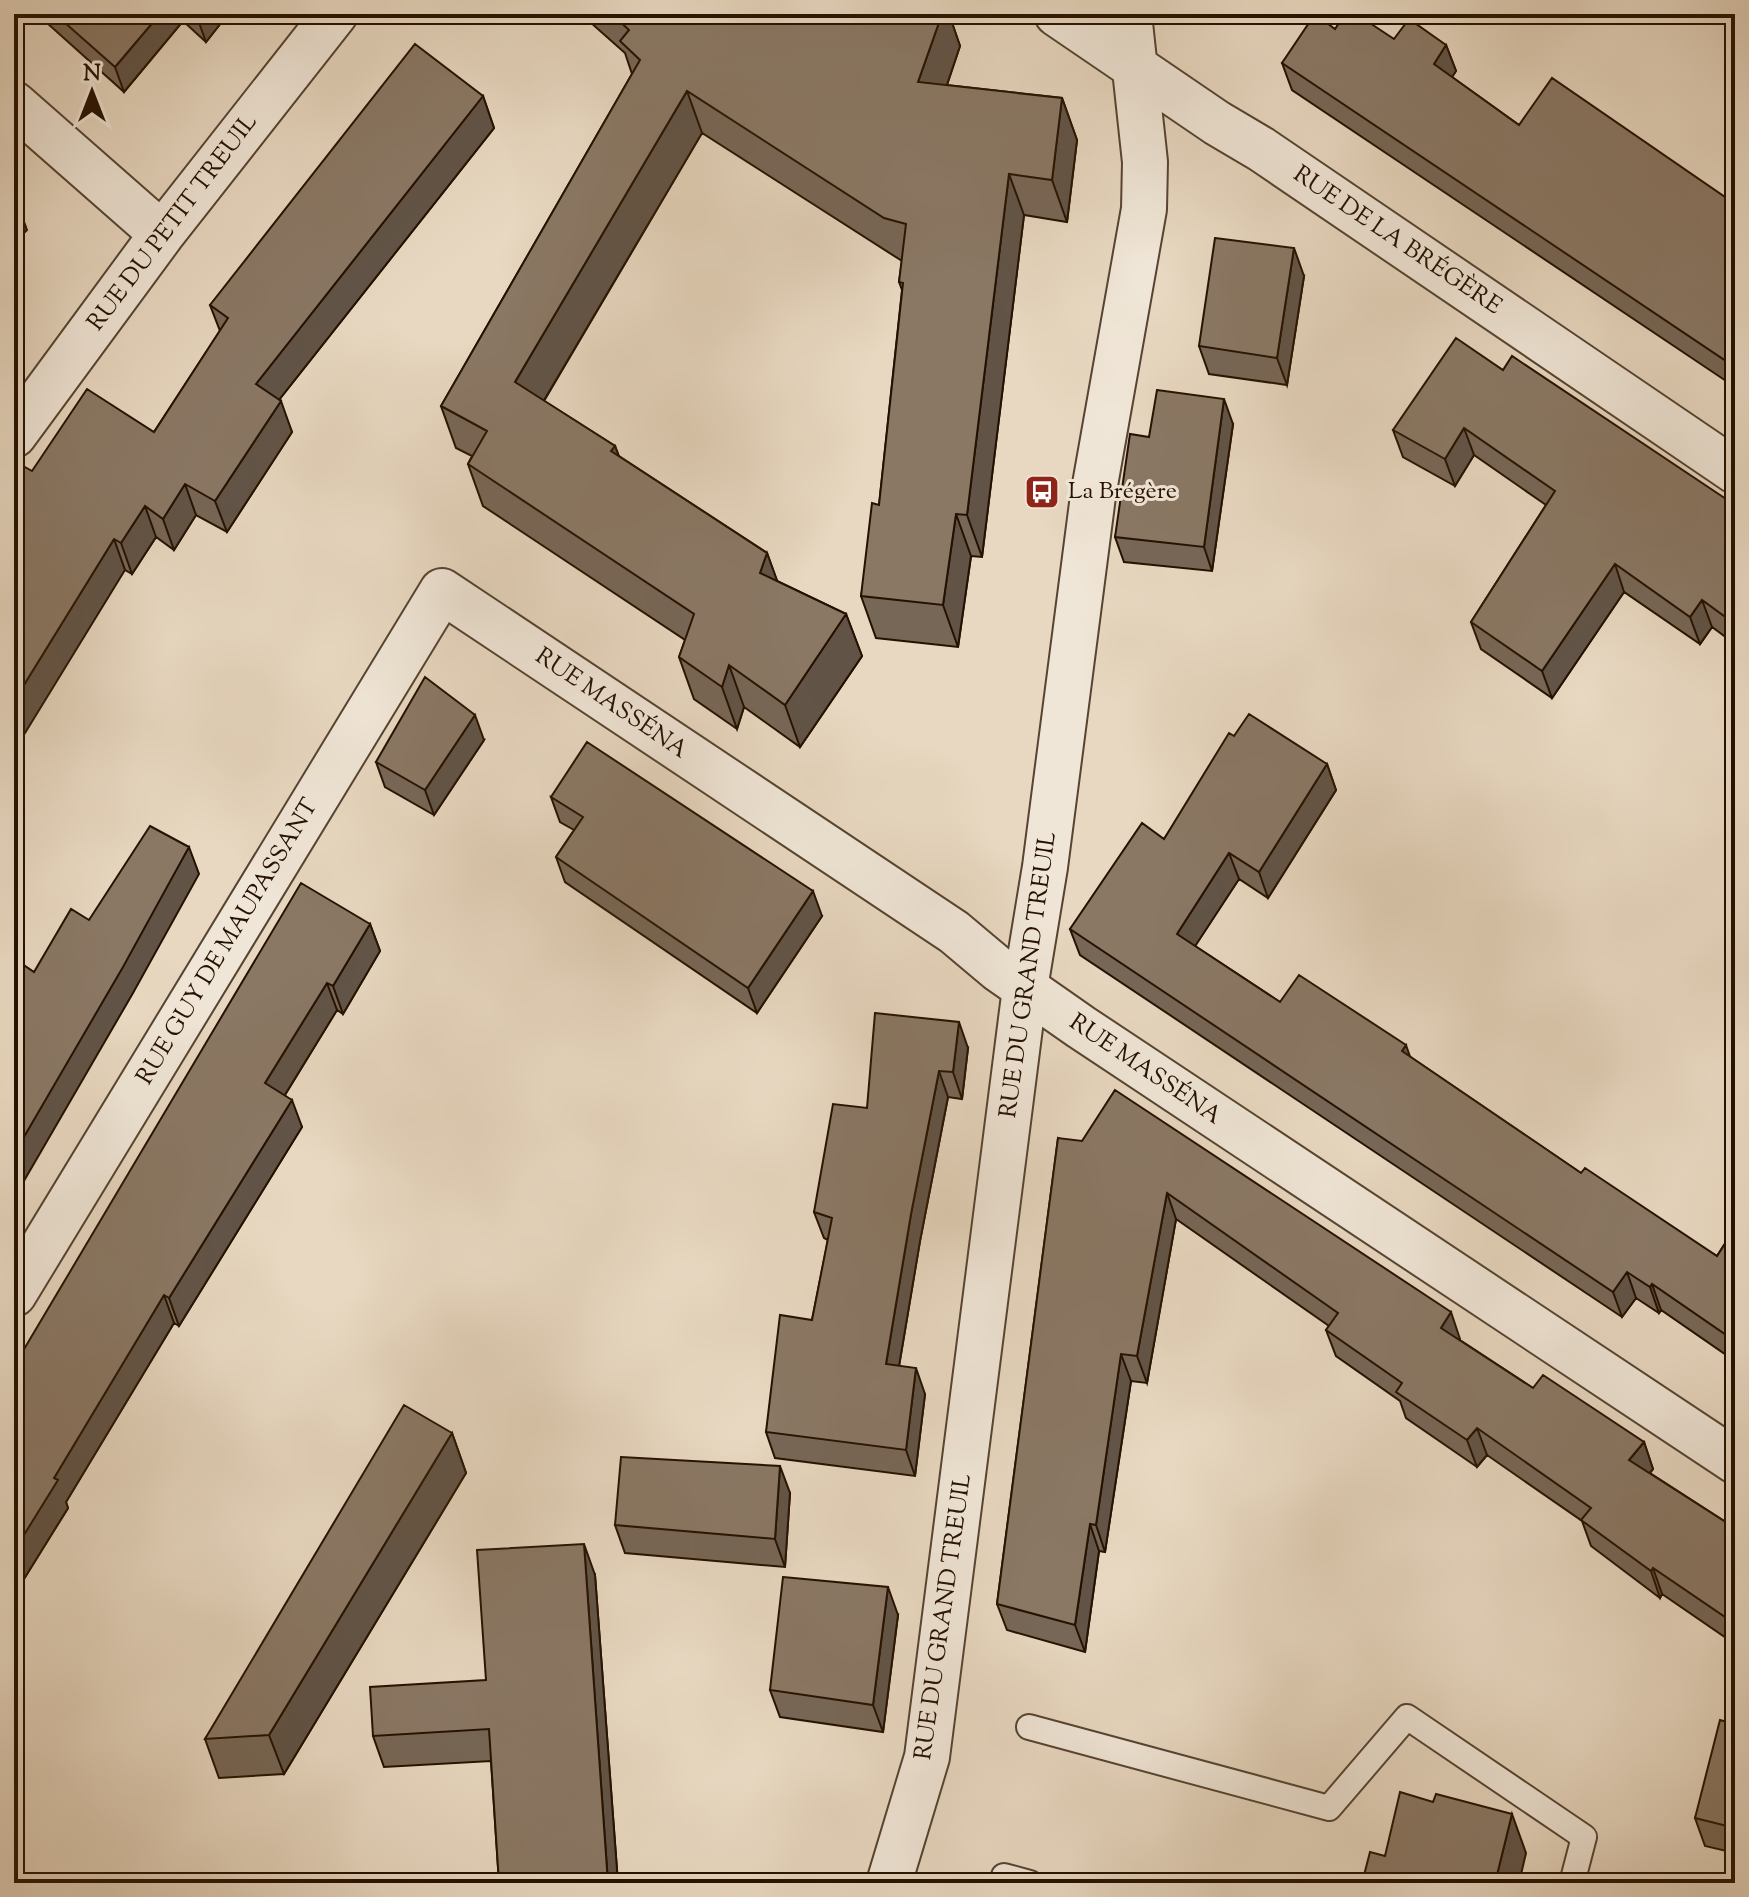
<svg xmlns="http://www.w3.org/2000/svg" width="1749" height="1897" viewBox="0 0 1749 1897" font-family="'Sorts Mill Goudy',serif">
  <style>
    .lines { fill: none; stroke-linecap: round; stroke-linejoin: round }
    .service-casing { stroke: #564331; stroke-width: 28 }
    .minor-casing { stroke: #564331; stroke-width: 48 }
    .service { stroke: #f0e6d7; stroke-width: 24 }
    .minor { stroke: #f0e6d7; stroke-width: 44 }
    .wall { fill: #776757; stroke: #251101; stroke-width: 2 }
    .shaded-wall { fill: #615447; stroke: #251101; stroke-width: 2 }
    .building { fill: #8a7865; stroke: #251101; stroke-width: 2 }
    .labels { text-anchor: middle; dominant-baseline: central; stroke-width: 6; stroke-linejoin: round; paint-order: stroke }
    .street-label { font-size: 24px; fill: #251101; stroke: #f0e6d7 }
    .poi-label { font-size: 24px; fill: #251101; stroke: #f0e6d7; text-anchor: start }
  </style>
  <rect width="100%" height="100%" fill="#e8d8c1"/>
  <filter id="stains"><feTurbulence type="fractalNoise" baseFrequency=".0025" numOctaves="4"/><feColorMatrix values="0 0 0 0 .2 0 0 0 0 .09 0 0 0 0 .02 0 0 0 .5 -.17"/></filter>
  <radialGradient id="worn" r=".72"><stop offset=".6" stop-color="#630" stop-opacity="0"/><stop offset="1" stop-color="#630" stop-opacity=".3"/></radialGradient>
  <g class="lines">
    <g class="service-casing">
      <path id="service" d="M1029,1727l300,81 78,-91 177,120 -12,46
        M1004,1876l26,7"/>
    </g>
    <g class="minor-casing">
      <path id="minor" d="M1057,14l160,109 44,26 474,322
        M14,104l148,130
        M14,435l148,-201 173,-220
        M14,1294l428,-703 512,341 44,37 83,58 654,434
        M889,1883l38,-126 98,-769 20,-121 48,-371 51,-287 1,-47 -16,-148"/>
    </g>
    <use href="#service" class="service"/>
    <use href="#minor" class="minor"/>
  </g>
  <path class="wall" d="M37,14h191l-22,28 -23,-21 -59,71z
    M581,14h368l11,32 -13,39 115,13 15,42 -10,82 -43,-7 -42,342 -11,-1 -13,91 -82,-9 -15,-42 18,-91 23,-215 -3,-8 3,-21 -200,-128 -158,268 71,45 4,10 148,97 10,28 69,33 16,42 -62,91 -56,-40 -7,22 -43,-30 -15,-42 6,-17 -202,-134 -15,-42 4,-8 -16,-8 -15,-42 191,-332 -7,-21z
    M1335,29l59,10 52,6 10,26 -4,6 67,48 212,76 4,-6v192l-443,-297 -10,-27z
    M483,96l11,32 -215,272 13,32 -65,100 -31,-17 -22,35 -18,-13 -24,37 -7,-4 -93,-99 122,-39 66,-101 -10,-26z
    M1304,276l-17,109 -78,-11 -10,-28z
    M1503,370l232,135v139l-23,-17 -12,17 -76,-52 -72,106 -71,-49 -10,-27 75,-117 -72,-50 -19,31 -52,-29 -10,-27z
    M1233,424l-21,147 -88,-9 -9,-25 34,-100z
    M1234,736l93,28 9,26 -68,108 -29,-19 -44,67 85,56 130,55 171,116 136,83 18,-28v133l-74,-51 -2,3 -23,-15 -14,19 -542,-362 -10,-26 94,-90z
    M484,740l-50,75 -49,-28 -9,-25z
    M551,797l271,119 -65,97 -192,-131 -9,-25 18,-27 -14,-8z
    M370,924l10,27 -37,63 -6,-4 -52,85 17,32 -123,199 -5,-3 -108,179 2,6 -54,87v-229z
    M968,1048l-6,51 -14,-2 -28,144 -21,125 26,28 -10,82 -140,-18 -9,-26 46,-112 16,-80 -4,-2 -10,-26 53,-104z
    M1058,1138l402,201v1l73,48 111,54 9,27 -3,4 85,55v116l-73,-50 -2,4 -69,-52 -9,-25 -95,-66 -10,12 -71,-49 -6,-17 -64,-45 -10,-26 3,-4 -153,-107 -29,164 -16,-2 -26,171 -6,-1 -14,101 -78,-22 -10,-26z
    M452,1433l14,40 -182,301 -65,4 -14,-39z
    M790,1493l-5,74 -160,-14 -10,-28z
    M595,1575l23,308h-119l-8,-122 -107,6 -11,-31 113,-56z
    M898,1615l-15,117 -103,-15 -10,-27z
    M1735,1724v129l-30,-7 -10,-28z"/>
  <path class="shaded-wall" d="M160,14h20l3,7 -59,71 -9,-25z
    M200,14h28l-22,28 -9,-25z
    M942,14h7l11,32 -26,77 -16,-41z
    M1446,45l10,26 -13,20 -9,-27z
    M687,91l15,42 -172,291 -15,-42z
    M483,96l11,32 -227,287 -11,-31z
    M1062,98l15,42 -10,82 -15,-42z
    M1009,174l15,41 -42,342 -15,-42z
    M18,205l9,25 -13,13v-34z
    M1294,248l10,28 -17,109 -10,-27z
    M1224,399l9,25 -21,147 -8,-24z
    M281,401l11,31 -65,100 -12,-31z
    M1464,428l10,27 -19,31 -10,-27z
    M615,446l15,41 -19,-36z
    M185,484l11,31 -22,35 -11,-31z
    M145,506l11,31 -24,37 -11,-31z
    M956,514l15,42 -13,91 -15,-42z
    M114,539l11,31 -111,181v-50z
    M767,553l15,41 -22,-21z
    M1615,564l9,28 -72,106 -10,-27z
    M1702,600l10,27 -12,17 -10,-27z
    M846,614l16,42 -62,91 -15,-42z
    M729,665l15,42 -7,22 -15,-42z
    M475,715l9,25 -50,75 -9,-25z
    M1327,764l9,26 -68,108 -9,-26z
    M189,847l10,27 -66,119 -119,205v-44z
    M1229,853l10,26 -53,81 -9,-26z
    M813,891l9,25 -65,97 -9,-25z
    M370,924l10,27 -37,63 -10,-28z
    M327,983l10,27 -62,101 -10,-28z
    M959,1022l9,26 -6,51 -9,-27z
    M1406,1045l9,26 -13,-20z
    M939,1071l9,26 -28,144 -25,149 -9,-26 25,-150z
    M292,1100l10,27 -123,199 -10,-28z
    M1167,1193l9,26 -29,164 -10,-27z
    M1627,1272l9,26 -14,19 -9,-25z
    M1652,1284l9,26 -2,3 -9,-26z
    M164,1295l10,28 -108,179 2,6 -54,87v-44l40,-73z
    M1451,1312l9,27 -10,15 -9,-26z
    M1121,1354l10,27 -26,171 -9,-27z
    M916,1368l9,26 -10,82 -9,-26z
    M1477,1428l10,27 -10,12 -10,-27z
    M452,1433l14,40 -182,301 -15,-39z
    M1644,1442l9,27 -14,17 -10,-26z
    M780,1466l10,27 -5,74 -10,-28z
    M1090,1524l9,27 -14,101 -10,-27z
    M584,1544l11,31 23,308h-10z
    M1653,1568l9,26 -2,4 -9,-27z
    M888,1587l10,28 -15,117 -10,-27z
    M1735,1615v18l-4,-12z
    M1512,1814l14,39 -7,30h-24z"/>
  <path class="building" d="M55,14h105l-45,53z
    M612,14h330l-24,68 144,16 -10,82 -43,-6 -42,341 -11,-1 -13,91 -82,-9 11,-93 7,2 24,-222 -4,-1 7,-58 -22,-6 -197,-127 -172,291 100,64 -4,5 156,102 -7,20 86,41 -61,91 -56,-40 -7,22 -43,-30 15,-43 -226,-150 19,-33 -46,-25 199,-346 -20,-19 9,-11z
    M1315,14l20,15 10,-15h11l38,25 15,-20 37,26 -12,19 85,61 33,-47 179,123 4,-6v172l-453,-304z
    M415,44l68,52 -227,288 25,17 -66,100 -30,-17 -22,35 -18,-13 -24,37 -7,-4 -100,162v-224l9,-11 9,5 55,-82 67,43 74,-114 -18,-13z
    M1215,238l79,10 -17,110 -78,-12z
    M1456,338l47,32 9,-14 223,149v119l-33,-24 -12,17 -75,-53 -73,107 -71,-49 84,-131 -91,-63 -19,31 -52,-29z
    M1157,390l67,9 -20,148 -89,-10 15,-103 19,3z
    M425,677l50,38 -50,75 -49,-28z
    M1249,714l78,50 -68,108 -30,-19 -52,81 103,68 19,-27 107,70 -4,6 179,122 4,-5 132,88 18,-28v113l-83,-57 -2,3 -23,-15 -14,20 -543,-363 72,-106 22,16 65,-106 5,3z
    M587,742l226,149 -65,97 -192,-131 27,-40 -32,-20z
    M150,826l39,21 -66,120 -109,187v-171l11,-17 9,6 37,-63 18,11z
    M301,883l69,41 -37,62 -6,-3 -62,100 27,17 -123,198 -5,-3 -110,183 4,2 -44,71v-185z
    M875,1013l84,9 -6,50 -14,-1 -28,143 -25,150 30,4 -10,82 -140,-18 14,-117 32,5 20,-102 -18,-6 19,-108 34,4z
    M1115,1090l336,222 -10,16 92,60 10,-13 101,67 -15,18 106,68v87l-4,6 -78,-53 -2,3 -70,-51 10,-12 -114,-80 -10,12 -71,-48 6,-9 -76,-53 12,-17 -171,-120 -30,163 -16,-2 -25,171 -6,-1 -15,101 -78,-21 61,-466 24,3z
    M404,1405l48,28 -183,302 -64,4z
    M621,1457l159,9 -5,73 -160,-14z
    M584,1544l24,339h-109l-10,-154 -116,7 -3,-49 116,-7 -9,-130z
    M783,1577l105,10 -15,118 -103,-15z
    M1720,1720l15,4v104l-40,-10z
    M1400,1792l33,10 3,-8 76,20 -17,69h-133l8,-31 15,4z"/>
  <defs>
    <g id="bus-square" transform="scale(1.8)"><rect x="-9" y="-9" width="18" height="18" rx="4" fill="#8f2418" stroke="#f0e6d7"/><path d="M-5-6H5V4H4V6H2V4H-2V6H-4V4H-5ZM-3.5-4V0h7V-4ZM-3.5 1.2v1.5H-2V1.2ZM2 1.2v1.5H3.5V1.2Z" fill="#fff"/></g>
  </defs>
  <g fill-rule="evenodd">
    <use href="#bus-square" x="1042" y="492"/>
  </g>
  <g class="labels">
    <g class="street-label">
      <text transform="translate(173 223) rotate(-53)">RUE DU PETIT TREUIL</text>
      <text transform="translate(1397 241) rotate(34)">RUE DE LA BRÉGÈRE</text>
      <text transform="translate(611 704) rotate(34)">RUE MASSÉNA</text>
      <text transform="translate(228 942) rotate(-59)">RUE GUY DE MAUPASSANT</text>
      <text transform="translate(1029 975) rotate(-82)">RUE DU GRAND TREUIL</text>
      <text transform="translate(1145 1070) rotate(34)">RUE MASSÉNA</text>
      <text transform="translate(944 1617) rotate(-82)">RUE DU GRAND TREUIL</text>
    </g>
    <g class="poi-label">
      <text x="1068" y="492">La Brégère</text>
    </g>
  </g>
  <rect width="1749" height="1897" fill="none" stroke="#e8d8c1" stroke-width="48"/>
  <rect x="16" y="16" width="1717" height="1865" fill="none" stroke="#251101" stroke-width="4"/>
  <rect x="24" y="24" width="1701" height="1849" fill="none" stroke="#251101" stroke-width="2"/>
  <g transform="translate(92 92)" stroke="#f0e6d7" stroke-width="6" paint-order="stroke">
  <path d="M0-6L14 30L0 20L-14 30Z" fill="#251101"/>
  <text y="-12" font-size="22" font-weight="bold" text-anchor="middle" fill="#251101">N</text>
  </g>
  <rect width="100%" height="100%" filter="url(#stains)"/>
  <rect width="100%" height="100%" fill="url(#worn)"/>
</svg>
